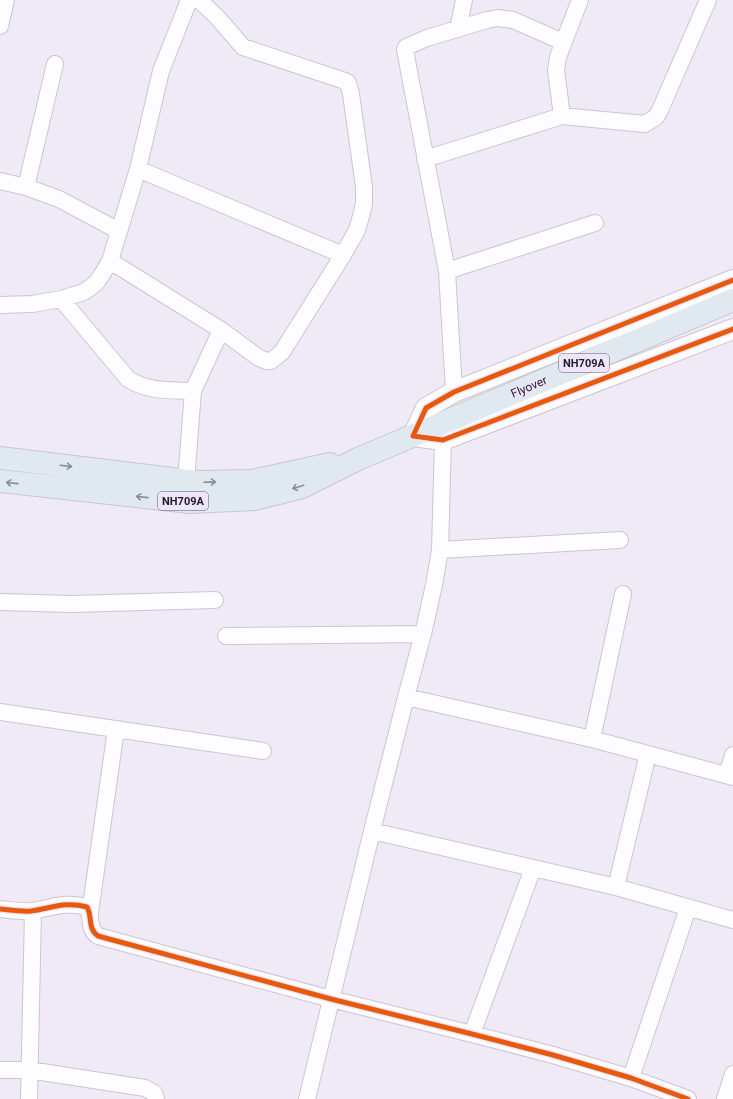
<svg xmlns="http://www.w3.org/2000/svg" width="733" height="1099" viewBox="0 0 733 1099" font-family="Roboto,sans-serif">
  <style>
    .lines { fill: none; stroke-linecap: round; stroke-linejoin: round }
    .minor-casing { stroke: #cbc5d4; stroke-width: 18 }
    .tertiary-casing { stroke: #cbc5d4; stroke-width: 22 }
    .trunk-casing { stroke: #c9c6cd; stroke-width: 24 }
    .minor { stroke: #fdfcfe; stroke-width: 16 }
    .tertiary { stroke: #fdfcfe; stroke-width: 20 }
    .trunk { stroke: #e0e8f0; stroke-width: 22 }
    .cycleway-casing { stroke: #eee5fa; stroke-width: 8 }
    .cycleway { stroke: #e8590c; stroke-width: 5 }
    .oneway { stroke: #8b8c99 }
    .labels { text-anchor: middle; dominant-baseline: central; stroke-width: 3.5; stroke-linejoin: round; paint-order: stroke }
    .shield { fill: #eee5fa; stroke: #60586b; stroke-width: 1 }
    .shield-label { font-size: 11px; font-weight: bold; fill: #231b2e }
    .street-label { font-size: 12px; fill: #231b2e; stroke: #eee5fa }
  </style>
  <rect width="100%" height="100%" fill="#efeaf5"/>
  <g class="lines">
    <g class="minor-casing">
      <path id="minor" d="M0,26l6,-26
        M458,29l6,-29
        M562,116l-6,-46 2,-13 22,-57
        M425,159l137,-43 83,8 11,-7 4,-7 48,-110
        M138,169l205,86
        M0,181l26,6 33,12 60,32
        M26,187l29,-123
        M110,261l111,69 38,28 8,3h4l11,-9 61,-97 14,-25 4,-14 3,-12v-17l-13,-93 -3,-11 -3,-2 -102,-34 -25,-29 -19,-18
        M447,271l148,-48
        M61,299l67,80c20,13 42,11 65,12
        M0,305l32,-1 29,-5 23,-7 12,-9 5,-7 9,-15 28,-92 23,-98 28,-71
        M454,392l-7,-121 -42,-221 1,-3 21,-9 60,-18 11,-2 15,2 50,22
        M186,481l7,-90 28,-61
        M440,550l180,-10
        M0,602l71,2 144,-4
        M226,636l197,-2
        M406,697l186,42 141,38
        M0,712l263,39
        M592,739l31,-145
        M727,775l6,-20
        M372,831l244,56 117,33
        M616,887l32,-133
        M0,909c10,1 21,3 31,2 21,-3 34,-10 56,-4 6,11 0,21 11,29l233,63 141,35 81,21 78,23 57,21
        M90,913l26,-184
        M472,1034l61,-166
        M0,1070h29l116,18 9,5 2,6
        M631,1078l57,-170
        M29,1099l4,-188
        M307,1099l65,-268 34,-134 17,-63 11,-49 6,-35 3,-110
        M725,1099l8,-25"/>
    </g>
    <g class="tertiary-casing">
      <path id="tertiary" d="M733,280l-279,112 -28,16 -13,28 30,4 290,-111"/>
    </g>
    <g class="trunk-casing">
      <path id="trunk" d="M0,458l197,24 55,-1 78,-17
        M0,481l190,21 65,-3 47,-12 56,-28 375,-159"/>
    </g>
    <use href="#minor" class="minor"/>
    <use href="#tertiary" class="tertiary"/>
    <use href="#trunk" class="trunk"/>
    <g class="cycleway-casing">
      <path id="cycleway" d="M733,280l-279,112 -28,16 -13,28 30,4 290,-111
        M0,909c10,1 21,3 31,2 21,-3 34,-10 56,-4 6,11 0,21 11,29l233,63 141,35 81,21 78,23 57,21"/>
    </g>
    <use href="#cycleway" class="cycleway"/>
  </g>
  <defs><path id="oneway-shaft" d="M-6 0H5M1.5-3L5.5 0L1.5 3" fill="none" stroke-width="1.6" stroke-linecap="round" stroke-linejoin="round"/></defs>
  <g class="oneway">
    <use href="#oneway-shaft" transform="translate(66 466) rotate(7)"/>
    <use href="#oneway-shaft" transform="translate(210 482) rotate(-2)"/>
    <use href="#oneway-shaft" transform="translate(12 483) rotate(-174)"/>
    <use href="#oneway-shaft" transform="translate(298 487) rotate(163)"/>
    <use href="#oneway-shaft" transform="translate(142 497) rotate(-174)"/>
  </g>
  <g class="labels">
    <g class="shield">
      <rect x="559" y="354" width="50" height="18" rx="3"/>
      <rect x="158" y="492" width="50" height="18" rx="3"/>
    </g>
    <g class="shield-label">
      <text x="584" y="363">NH709A</text>
      <text x="183" y="501">NH709A</text>
    </g>
    <g class="street-label">
      <text transform="translate(529 387) rotate(-23)">Flyover</text>
    </g>
  </g>
</svg>
